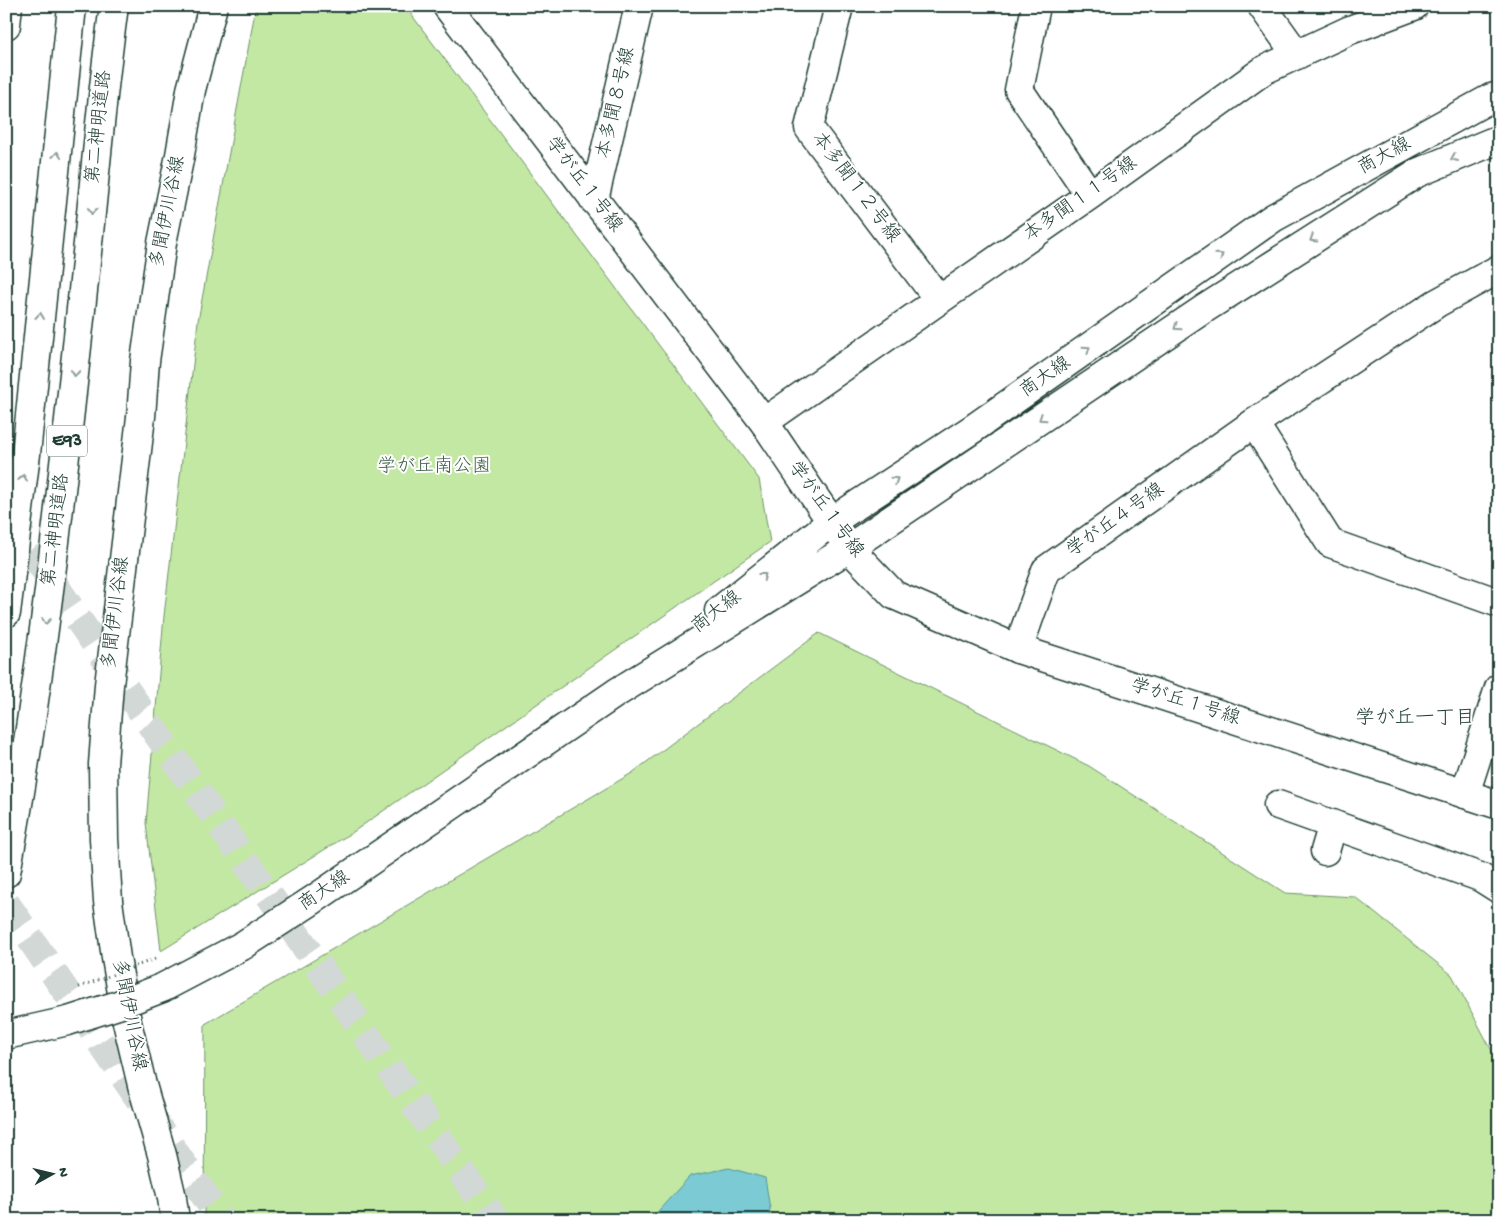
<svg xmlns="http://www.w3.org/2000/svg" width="1505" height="1226" viewBox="0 0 1505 1226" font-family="'Gochi Hand','Klee One',sans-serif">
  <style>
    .green { fill: #c2e8a3; stroke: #70926c }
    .water { fill: #7bcbd4; stroke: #569294 }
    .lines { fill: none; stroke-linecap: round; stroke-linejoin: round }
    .highway-tunnel { stroke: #d2d8d6; stroke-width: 28; stroke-dasharray: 28 14; stroke-linecap: butt }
    .street-casing { stroke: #1f3d34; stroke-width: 31 }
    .secondary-casing { stroke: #1f3d34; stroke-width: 31 }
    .highway-casing { stroke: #1f3d34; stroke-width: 31 }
    .path { stroke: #1f3d34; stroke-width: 3; stroke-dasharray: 1 4; stroke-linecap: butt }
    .street { stroke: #fff; stroke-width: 28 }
    .secondary { stroke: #fff; stroke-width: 28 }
    .highway { stroke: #fff; stroke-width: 28 }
    .secondary-bridge-casing { stroke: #1f3d34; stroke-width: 31; stroke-linecap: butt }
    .path-bridge { stroke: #1f3d34; stroke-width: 3; stroke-dasharray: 1 4; stroke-linecap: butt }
    .secondary-bridge { stroke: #fff; stroke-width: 28 }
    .oneway { stroke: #8f9e9a }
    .labels { text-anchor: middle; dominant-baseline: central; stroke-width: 4; stroke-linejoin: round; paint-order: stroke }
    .shield { fill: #fff; stroke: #627771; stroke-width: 1 }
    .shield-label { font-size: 18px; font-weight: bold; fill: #1f3d34 }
    .street-label { font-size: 19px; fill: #1f3d34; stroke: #fff }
    .park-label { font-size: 19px; fill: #405f4a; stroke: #fff }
    .neighbourhood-label { font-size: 20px; fill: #1f3d34; stroke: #fff }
  </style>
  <rect width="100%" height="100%" fill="#fff"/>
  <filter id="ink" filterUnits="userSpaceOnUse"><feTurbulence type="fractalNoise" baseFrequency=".02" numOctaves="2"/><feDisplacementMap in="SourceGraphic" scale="10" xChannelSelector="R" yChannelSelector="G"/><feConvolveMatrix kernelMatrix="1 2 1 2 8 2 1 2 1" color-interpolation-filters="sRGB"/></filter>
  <g filter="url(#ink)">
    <path class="green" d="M256,6h149l354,473 11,63 -417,290 -192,119 -15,-128 18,-207 34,-295z
      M819,633l270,133 196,127 70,4 97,78 47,89v156h-1295l1,-196 427,-251z"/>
    <path class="water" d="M729,1168l36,10 5,31 -1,11h-119l40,-44z"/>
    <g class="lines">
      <path class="highway-tunnel" d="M7,515l118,173 370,532
        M6,903l215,317"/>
      <g class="street-casing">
        <path id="street" d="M839,6l-30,122 130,172
          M1036,6l-17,84 71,105
          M1262,6l35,49
          M6,25l2,-19
          M594,200l45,-194
          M764,422l326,-227 174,-125 86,-40 64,-24
          M1254,423l76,120 169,60
          M1018,649l28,-79 208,-147 183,-120 62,-34
          M1465,794l34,-106
          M1278,805l202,72 19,12
          M1325,851l8,-27"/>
      </g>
      <g class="secondary-casing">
        <path id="secondary" d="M447,6l317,416 85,126 45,47 124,54 481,156
          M719,611l112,-89 143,-94 299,-210 218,-120 8,-2
          M242,946l71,-46 303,-207 233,-145 355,-239 213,-136 82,-34
          M175,1220l-3,-22 -10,-43 -20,-70 -15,-63 -11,-64 -8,-57 -4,-62 -1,-75 6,-79 32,-268 4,-56 17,-118 18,-88 11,-65 22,-84"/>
      </g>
      <g class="highway-casing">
        <path id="highway" d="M6,613l20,-159 46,-448
          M6,873c36,-196 57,-394 78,-592 10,-91 17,-183 30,-275"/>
      </g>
      <path class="path" d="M137,1220l3,-5 6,-1"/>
      <use href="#street" class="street"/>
      <use href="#secondary" class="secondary"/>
      <use href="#highway" class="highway"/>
      <g class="secondary-bridge-casing">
        <path id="secondary-bridge" d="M6,1035l62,-14 50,-16 44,-17 80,-42"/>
      </g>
      <path class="path-bridge" d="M79,987l76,-28"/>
      <use href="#secondary-bridge" class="secondary-bridge"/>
    </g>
    <defs><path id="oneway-chevron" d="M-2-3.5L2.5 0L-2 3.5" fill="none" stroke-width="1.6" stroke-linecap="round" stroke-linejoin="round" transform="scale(1.25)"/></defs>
    <g class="oneway">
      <use href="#oneway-chevron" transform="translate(57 155) rotate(-84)"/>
      <use href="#oneway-chevron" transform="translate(1454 158) rotate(157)"/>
      <use href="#oneway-chevron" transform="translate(92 211) rotate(96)"/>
      <use href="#oneway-chevron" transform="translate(1313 239) rotate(148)"/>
      <use href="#oneway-chevron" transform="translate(1220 256) rotate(-35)"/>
      <use href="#oneway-chevron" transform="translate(40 316) rotate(-84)"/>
      <use href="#oneway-chevron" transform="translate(1177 327) rotate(146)"/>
      <use href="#oneway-chevron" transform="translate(1087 349) rotate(-35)"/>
      <use href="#oneway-chevron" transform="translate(75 373) rotate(96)"/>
      <use href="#oneway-chevron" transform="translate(1042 418) rotate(146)"/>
      <use href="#oneway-chevron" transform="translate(23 478) rotate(-83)"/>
      <use href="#oneway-chevron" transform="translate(895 480) rotate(-33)"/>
      <use href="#oneway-chevron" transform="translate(763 576) rotate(-38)"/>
      <use href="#oneway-chevron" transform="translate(46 621) rotate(97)"/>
    </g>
  </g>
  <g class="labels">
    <rect class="shield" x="47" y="425.5" width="40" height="31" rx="4"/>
    <g class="shield-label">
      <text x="67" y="441">E93</text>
    </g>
    <g class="street-label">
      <text transform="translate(617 103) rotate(-77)">本多聞８号線</text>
      <text transform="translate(100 127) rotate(-84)">第二神明道路</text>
      <text transform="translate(1385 157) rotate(-29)">商大線</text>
      <text transform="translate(583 185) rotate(53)">学が丘１号線</text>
      <text transform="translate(855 188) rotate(53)">本多聞１２号線</text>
      <text transform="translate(1081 200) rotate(-35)">本多聞１１号線</text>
      <text transform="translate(169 212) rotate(-79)">多聞伊川谷線</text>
      <text transform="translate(1046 378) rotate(-35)">商大線</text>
      <text transform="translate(825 510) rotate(54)">学が丘１号線</text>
      <text transform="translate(1116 521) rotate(-35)">学が丘４号線</text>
      <text transform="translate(57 530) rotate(-83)">第二神明道路</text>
      <text transform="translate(117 613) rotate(-83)">多聞伊川谷線</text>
      <text transform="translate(717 613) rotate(-38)">商大線</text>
      <text transform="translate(1185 703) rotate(18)">学が丘１号線</text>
      <text transform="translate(325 892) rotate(-34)">商大線</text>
      <text transform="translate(128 1015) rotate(79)">多聞伊川谷線</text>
    </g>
    <g class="park-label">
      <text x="434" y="467">学が丘南公園</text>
    </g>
    <g class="neighbourhood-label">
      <text x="1415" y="719">学が丘一丁目</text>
    </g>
  </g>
  <rect width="1505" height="1226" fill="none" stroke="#fff" stroke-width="25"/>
  <rect x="12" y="12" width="1480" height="1201" fill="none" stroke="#1f3d34" stroke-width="2" filter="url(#ink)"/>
  <g transform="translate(52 1174) rotate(82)" stroke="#ffffff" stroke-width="4" paint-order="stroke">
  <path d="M0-4L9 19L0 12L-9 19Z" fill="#1f3d34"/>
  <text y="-8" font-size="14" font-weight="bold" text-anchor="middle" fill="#1f3d34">N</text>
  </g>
</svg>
